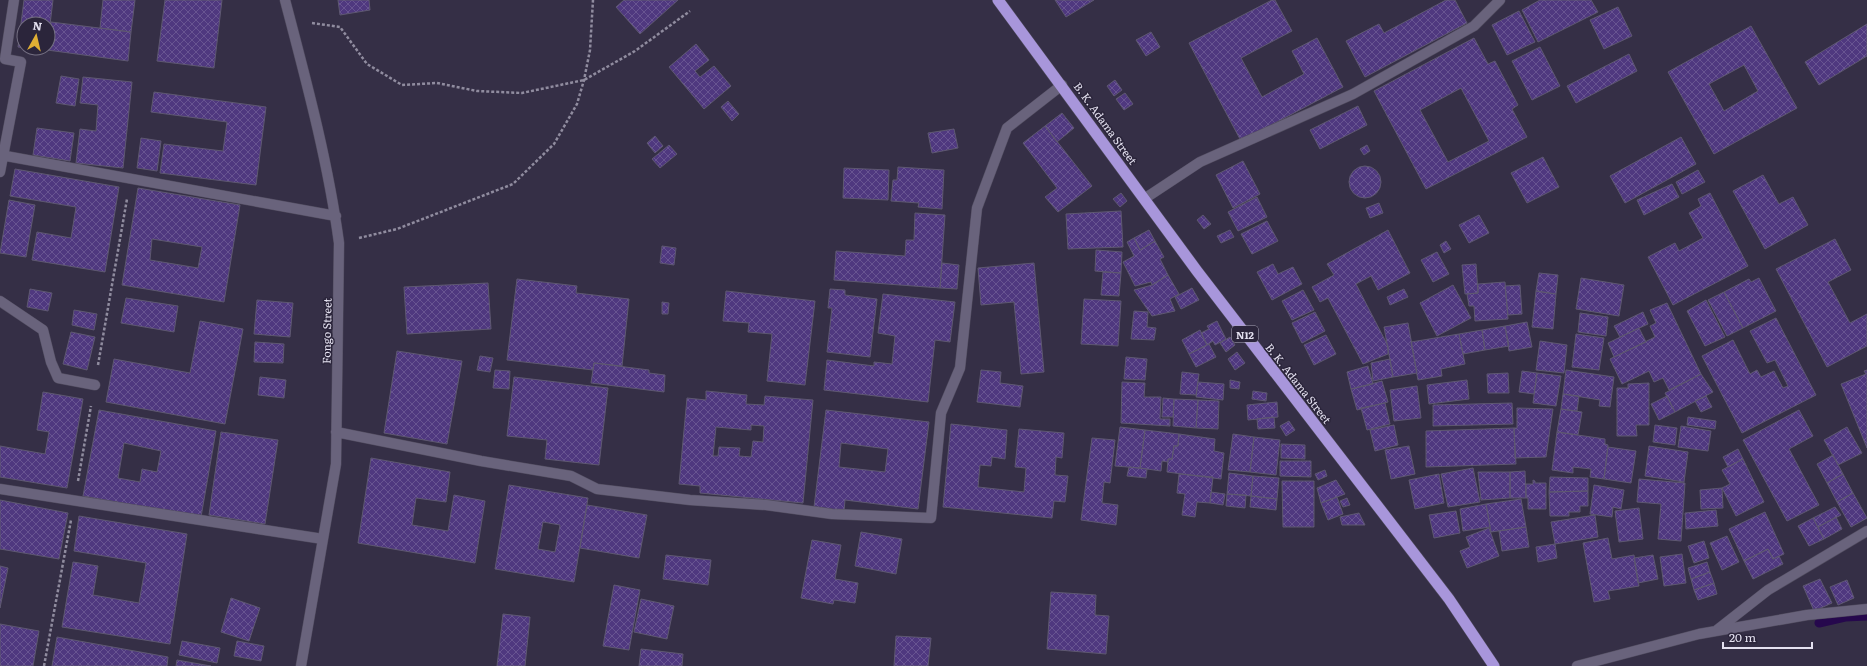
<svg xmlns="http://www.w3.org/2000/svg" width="1867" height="666" viewBox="0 0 1867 666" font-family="Literata,serif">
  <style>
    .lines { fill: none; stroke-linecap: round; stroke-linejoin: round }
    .stream { stroke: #26084d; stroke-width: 9 }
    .building { fill: url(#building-cross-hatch); stroke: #5e5871; fill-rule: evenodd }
    .minor-casing { stroke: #514c5f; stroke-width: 11 }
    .trunk-casing { stroke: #514c5f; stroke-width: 12 }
    .path { stroke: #908c9f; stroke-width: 2.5; stroke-dasharray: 3 2; stroke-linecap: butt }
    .minor { stroke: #69637c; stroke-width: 10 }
    .trunk { stroke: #a896db; stroke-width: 11 }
    .labels { text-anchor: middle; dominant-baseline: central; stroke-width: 3; stroke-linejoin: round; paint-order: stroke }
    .shield { fill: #2b253b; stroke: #aca9ba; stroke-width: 1 }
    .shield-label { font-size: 10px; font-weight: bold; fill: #e4e1f0 }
    .street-label { font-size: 11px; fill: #e4e1f0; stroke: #2b253b }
  </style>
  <defs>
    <pattern id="building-cross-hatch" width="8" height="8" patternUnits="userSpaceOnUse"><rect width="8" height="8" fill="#4f387f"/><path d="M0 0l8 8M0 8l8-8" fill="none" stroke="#685491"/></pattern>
  </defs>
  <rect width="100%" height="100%" fill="#352f46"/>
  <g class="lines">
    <path class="stream" d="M1819,623l26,-6 22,-1"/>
  </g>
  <path class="building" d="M24,0h29l-5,41v-17h-24v24l-6,-1z
    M103,0h32l-4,32 -31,-4z
    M165,0h57l-8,68 -57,-7z
    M338,0h31l1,10 -30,5z
    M624,0h54l-38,34 -24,-27z
    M1055,0h39l-28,17z
    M1272,0h3l17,31 -51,27 21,39 42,-23 -12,-23 25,-13 26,49 -102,54 -52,-98z
    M1446,0h9l12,23 -102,54 -19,-36 33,-17 5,9z
    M1540,0h51l7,12 -60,30 -16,-32z
    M1618,7l14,29 -28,13 -14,-29z
    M1519,11l16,31 -28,13 -15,-30z
    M51,22l80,10 -3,29 -81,-11z
    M1867,24v32l-48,29 -14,-23z
    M1751,26l46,82 -83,46 -46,-82zM1744,65l14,26 -34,20 -15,-27z
    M1151,32l9,15 -14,9 -10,-16z
    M1474,38l14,26 7,-3 23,44 -6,4 15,28 -101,52 -52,-98zM1461,88l28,53 -41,21 -28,-52z
    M696,44l13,16 -14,11 5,6 14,-11 17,20 -27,23 -35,-42z
    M1540,47l20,39 -28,14 -20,-39z
    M1629,54l8,17 -61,32 -9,-17z
    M61,76l18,3 -4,27 -19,-3z
    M83,77l49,5 -9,86 -47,-5 4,-34 16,2 2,-26 -18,-2z
    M1115,80l7,10 -8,6 -7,-10z
    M154,92l112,15 -10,78 -96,-12 4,-29 59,7 4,-29 -76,-10z
    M1125,93l8,11 -9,6 -8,-11z
    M728,101l11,13 -7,7 -11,-14z
    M1358,106l9,19 -47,24 -10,-19z
    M1062,113l12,15 -17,14 -12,-16z
    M1045,126l47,60 -34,26 -13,-15 12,-9 -34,-45z
    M37,128l37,5 -4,28 -37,-6z
    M954,129l4,19 -26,5 -4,-20z
    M655,136l8,10 -8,7 -8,-10z
    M1681,137l15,27 -71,39 -15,-27z
    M141,138l20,3 -4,30 -20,-3z
    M669,145l8,9 -17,14 -8,-9z
    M1367,145l3,6 -6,4 -4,-6z
    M1543,157l16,30 -32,16 -16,-30z
    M1243,161l17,33 -27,14 -17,-33z
    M1349 182a16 16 0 1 1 32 0a16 16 0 1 1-32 0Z
    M898,167l46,3 -2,39 -24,-2 1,-4 -28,-2 2,-21h4z
    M844,168l45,2 -1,30 -45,-2z
    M15,169l104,18 -14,85 -73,-12 5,-28 34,6 5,-31 -66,-11z
    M1698,170l7,12 -23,12 -6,-12z
    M1763,175l16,29 14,-7 15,28 -43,24 -32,-58z
    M1672,184l7,13 -35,18 -7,-15z
    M138,188l102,17 -16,97 -102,-17zM152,239l50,8 -4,21 -48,-8z
    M1121,193l6,8 -7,6 -7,-8z
    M1710,193l38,73 -75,39 -25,-48 27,-14 4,8 24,-13 -14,-25 12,-7 -3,-7z
    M1257,197l10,20 -29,14 -10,-19z
    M9,200l26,5 -9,52 -26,-4z
    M1379,203l4,10 -13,5 -4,-10z
    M1121,211l2,36 -55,2 -2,-35z
    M915,213l30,2 -5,73 -106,-8 2,-29 69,5 1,-16h8z
    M1203,215l8,9 -7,5 -7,-9z
    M1479,215l10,18 -20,10 -10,-18z
    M1267,221l11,20 -26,13 -11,-20z
    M1149,230l6,11 -15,9 -6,-12z
    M1230,230l4,7 -13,6 -4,-7z
    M1388,230l22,43 -32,17 -7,-14 -15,8 32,62v8l-25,10 -35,-66 -8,4 -8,-15 22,-12 -7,-11z
    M1134,238l6,12 15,-9 9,16 -4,2 8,16 -16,10 -1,-3 -16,4 -12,-24 11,-6 -7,-14z
    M1835,239l16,31 -23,12 22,41 17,-9v32l-40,21 -51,-98z
    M1446,241l5,8 -7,4 -4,-8z
    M662,246l14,2 -2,17 -14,-2z
    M1096,250l26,2 -1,21 -26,-2z
    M1437,252l12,22 -16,8 -12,-22z
    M942,263l17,2 -2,24 -17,-1z
    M1034,263l10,109 -23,2 -7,-72 -33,3 -3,-37z
    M1273,264l5,10 15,-7 9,17 -30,16 -15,-28z
    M1476,264l2,29 -13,1 -3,-29z
    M1103,272l18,1 -2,23 -18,-1z
    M1539,273l19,2 -2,19 -20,-3z
    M1168,275l11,19 -9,5 5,12 -23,5 -18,-26 18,-5z
    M1581,278l43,7 -5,31 -43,-7z
    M1759,278l17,33 -33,17 -19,-36 25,-13 2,3z
    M517,279l60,7 -1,7 53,6 -7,67 -28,-3 -1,7 -86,-10z
    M1505,282l3,37 -33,2 -1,-15h-5l-2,-12 11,-1v-9z
    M488,283l3,46 -84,5 -3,-47z
    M1453,285l18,33 -34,18 -17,-33z
    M1520,285l2,29 -14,1 -3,-29z
    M1192,288l7,12 -18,9 -6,-12z
    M30,289l22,4 -4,18 -21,-4z
    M830,289l15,1v5l32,4 -7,58 -43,-5 5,-44h-4z
    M1404,289l4,8 -18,8 -3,-8z
    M1303,290l11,20 -22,10 -10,-19z
    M726,291l89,10 -10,84 -38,-4 5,-47 -24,-2 1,-9 -26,-2z
    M1536,291l20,3 -3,35 -21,-2z
    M1724,292l19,36 -16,8 -19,-36z
    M883,294l72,8 -5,40 -15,-2 -7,62 -104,-12 3,-30 47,6v-4l18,2 3,-28 -17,-3z
    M126,298l52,8 -4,26 -53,-9z
    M1084,299l37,2 -3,45 -37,-2z
    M257,300l36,3 -3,34 -36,-3z
    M1706,300l19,37 -20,9 -18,-35z
    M662,302l7,1 -1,11h-6z
    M1667,303l34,71 -32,16 -6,-12 -9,4 -5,-11 -27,13 -12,-25 45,-22 -5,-11 6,-3 -6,-13z
    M74,310l23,4 -3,16 -22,-5z
    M1134,311l14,1 -1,15 9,1 -2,12 -23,-1z
    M1315,312l10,19 -23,12 -10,-20z
    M1643,312l5,12 -28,13 -6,-11z
    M1580,313l28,4 -2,19 -28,-4z
    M1776,318l40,77 -74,38 -40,-77 31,-16 17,34 7,-4 4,7 13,-6 9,17 5,-2 -13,-26 -8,3 -17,-32z
    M200,321l43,8 -18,95 -119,-22 8,-43 76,14z
    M1217,321l9,18 -11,6 -2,-4 -6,4 -6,-12 8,-4 -2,-3z
    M1527,322l5,25 -23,4 -4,-25z
    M1408,323l9,50 -24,4 -9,-50z
    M1505,326l4,20 -24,4 -3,-20z
    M1639,328l7,14 -32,15 -6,-14z
    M1200,330l7,15 -18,9 -7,-14z
    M1482,330l3,20 -22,4 -4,-20z
    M71,332l24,5 -8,33 -24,-6z
    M1459,334l6,30 -24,5 1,7 -24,4 -7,-38z
    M1576,334l28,4 -5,32 -27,-3z
    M1326,335l10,19 -22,11 -10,-20z
    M1230,337l5,8 -9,7 -6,-9z
    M1540,341l27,4 -3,28 -28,-3z
    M255,342l29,2 -1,19 -29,-1z
    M1209,344l7,13 -20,10 -7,-13z
    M397,351l65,10 -15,83 -63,-11z
    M1237,352l8,11 -10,7 -7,-11z
    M480,356l13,2 -3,14 -13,-2z
    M1126,357l21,2 -2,21 -21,-1z
    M1390,359l3,18 -20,4 -2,-18z
    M594,363l55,7v3l16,2 -1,17 -73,-9z
    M1368,366l5,18 -22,5 -4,-17z
    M495,370l15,1 -1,18 -16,-1z
    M981,370l20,2 -1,11 23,3 -3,21 -43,-5z
    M1566,370l48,7 -4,30 -11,-1 1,-6 -37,-6z
    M1867,370v78l-26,-64 25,-10 -2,-3z
    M1522,371l15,2 -3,21 -15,-2z
    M1182,372l17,2 -3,21 -16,-1z
    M1508,373l1,20h-21l-1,-19z
    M1537,373l24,3 -5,30 -23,-3z
    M1701,374l12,18 -38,20 -10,-19z
    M260,377l26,3 -2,18 -26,-3z
    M514,377l94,11 -9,77 -54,-6 2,-19 -40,-4z
    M1230,380l10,2 -1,7 -9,-1z
    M1467,380l2,19 -40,5 -2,-19z
    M1382,381l6,21 -31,8 -6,-21z
    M1122,382l23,1 -1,14h17l-1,22h10v7l-49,-3z
    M1198,382l26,2 -1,16 -27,-3z
    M1649,383v42h-13l1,11h-20v-48h11v-4z
    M1417,386l4,32 -27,3 -4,-31z
    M706,391l41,4 -1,9 18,1 1,-9 48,4 -10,103 -103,-10v-7l-21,-2 8,-86 19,2zM751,425l13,1 -1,16 -10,-1 -2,16 -12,-1 1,-8 -21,-1 -1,9h-5l3,-29 35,3z
    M1253,391l14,2 -1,8 -14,-2z
    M43,392l40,7 -16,89 -67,-11v-31l45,8 4,-22 -12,-2z
    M1563,394l16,2 -2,15 -16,-2z
    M1667,396l8,16 -16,8 -8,-16z
    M1706,396l6,11 -11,5 -6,-11z
    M1163,398l11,1 -1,18h-11z
    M1174,399l24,1 -2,28 -23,-2z
    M1198,400l21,1 -1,28 -22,-1z
    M1277,402l1,15 -30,3 -1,-15z
    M1385,403l5,21 -23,6 -6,-22z
    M1512,403l1,21 -80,2v-21z
    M1517,408l36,1 -7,48 -31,1 -1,-30h3z
    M1561,409l21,3 -4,23 -21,-3z
    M99,410l117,21 -15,86 -118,-21zM124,443l37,8 -4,21 -15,-3 -2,13 -22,-4z
    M826,410l103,12 -11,87 -73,-9 -1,11 -30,-4zM841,443l47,6 -3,23 -46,-5z
    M1799,410l14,26 -24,13 30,56 -32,16 -44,-81z
    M1274,417l1,11 -17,1 -1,-10z
    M1688,417l28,4 -1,8 -28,-4z
    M1289,421l6,9 -9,6 -6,-10z
    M951,424l56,6 -2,29 -13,-2 -1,9 -11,-1 -2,22 46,5 2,-24 -11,-1 4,-38 45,4 -2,25 -6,-1 -1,18 13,1 -3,26 -11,-1 -2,17 -109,-11z
    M1394,425l4,20 -23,6 -5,-21z
    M1655,425l22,3 -2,17 -22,-3z
    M1681,426l30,5 -3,20 -30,-4z
    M1120,427l25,3 -5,38 -25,-2z
    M1847,427l15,26 -24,12 -14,-25z
    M1514,428l2,36 -90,3v-36z
    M1145,430l34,4 -1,12h-4l-2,13h-4v3l-6,-1 -1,10 -21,-3z
    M221,432l57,8 -13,84 -56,-9z
    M1557,432l48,7v5l3,1 -4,34 -14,-2 1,-8 -18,-2v6l-21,-3z
    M1179,434l36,5 -1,12 10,2 -3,26 -54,-7 1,-13h4l2,-13h4z
    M1233,434l21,3 -4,35 -22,-2z
    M1254,437l26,3 -4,35 -26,-3z
    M1092,438l23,2 -5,43 -6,-1 -2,21 16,2 -2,20 -35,-5z
    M1281,444l24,1v14l-24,-1z
    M1409,446l6,28 -24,5 -6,-29z
    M1649,446l39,6 -4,30 -39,-6z
    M1608,447l28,4 -5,32 -27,-4z
    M1738,449l5,10 -15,8 -5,-10z
    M1833,455l10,19 -16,9 -10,-19z
    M371,458l79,14 -4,30 -30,-4 -4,27 36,6 6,-36 31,6 -10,62 -117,-20z
    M1743,459l21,43 -28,14 -14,-28 8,-4 -8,-14z
    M1280,461h31v16l-31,-1z
    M1129,467l18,2 -1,9 -19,-2z
    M1473,468l7,34 -32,5 -7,-33z
    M1325,470l2,6 -9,4 -3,-6z
    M1525,471l1,27h-16v-26z
    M1478,472h32v26l-29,2z
    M1229,473l24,3 -2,20 -24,-2z
    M1179,474l34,3 -3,26 -13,-1 -2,15 -13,-2 3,-21 -8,-1z
    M1439,474l5,29 -29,6 -6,-29z
    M1843,474l10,19 -16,9 -10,-19z
    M1253,476l26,2 -2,21 -26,-3z
    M1550,477l38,1v13l-39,1z
    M1639,479l46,4 -4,58 -23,-2 3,-35 -24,-2z
    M1336,480l9,14 -24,9 -4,-15z
    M1533,480l2,1v2h11v26h-18v-11h-2v-14h7z
    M1282,481h32v46h-31z
    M509,485l79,13 -14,84 -79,-13zM543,522l17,3 -5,27 -17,-3z
    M1594,485l30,5 -3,19 -8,-2 -1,10 -22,-3z
    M1722,488l1,20 -22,1 -1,-19z
    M1588,491v15h-8v6h-11v4h-19l-1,-24z
    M1211,492l14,2 -2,11 -13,-2z
    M1853,493l14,25 -16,9 -14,-25z
    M1227,494l19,1 -1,13 -19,-2z
    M1251,496l26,3 -1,11 -26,-3z
    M1337,497l6,17 -15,6 -7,-17z
    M1347,498l3,7 -7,2 -3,-6z
    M1521,499l5,28 -35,5 -5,-28z
    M0,500l68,13 -9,46 -59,-10z
    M1486,504l4,23 -27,4 -3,-22z
    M587,505l60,10 -8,43 -59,-10z
    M1835,507l6,8 -23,12 -5,-9z
    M1639,508l4,31 -24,3 -4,-31z
    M1716,510l2,16 -32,3 -1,-16z
    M1456,511l4,22 -26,5 -5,-23z
    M1765,512l19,42 -11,5 -5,-10 -24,12 -15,-32z
    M1359,513l6,12h-23l-2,-8z
    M1595,515l3,22 -43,7 -4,-22z
    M79,516l108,18 -17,110 -108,-17 11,-65 25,4 -5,29 46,8 7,-40 -72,-12z
    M1836,517l6,12 -18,10 -6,-12z
    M1813,518l11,21 -15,7 -11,-20z
    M1526,527l3,20 -27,4 -3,-20z
    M1489,528l10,28 -32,12 -7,-17 10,-4 -4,-10z
    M861,532l41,7 -6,35 -41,-8z
    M1727,536l12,26 -17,8 -12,-27z
    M1608,538l4,21 22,-4 5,31 -31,5 2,8 -16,3 -11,-59z
    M812,540l29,5 -6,34 23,4 -3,20 -21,-3 -1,4 -32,-6z
    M1704,541l5,17 -15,5 -6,-17z
    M1555,544l2,14 -19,4 -2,-15z
    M1768,549l5,10 6,-3 4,8 -30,15 -9,-18z
    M1682,554l4,29 -22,3 -4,-29z
    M666,555l45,5 -3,25 -45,-6z
    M1653,555l5,24 -20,4 -4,-25z
    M1707,562l3,10 -19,7 -3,-11z
    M0,566l8,2 -8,40z
    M1710,572l4,11 -20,7 -3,-11z
    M1820,579l12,24 -18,8 -11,-25z
    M1847,580l7,18 -16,7 -8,-18z
    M1714,583l3,11 -19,6 -4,-10z
    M614,585l26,5 -11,60 -26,-4z
    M1051,592l45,3 -1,20 14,1 -3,38 -59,-5z
    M231,598l29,10 -11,33 -28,-9z
    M641,599l33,7 -7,33 -33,-7z
    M503,614l27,3 -5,49h-28z
    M0,624l39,7 -6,35h-33z
    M896,636l35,2 -3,28h-34z
    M57,637l111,20 -1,9h-115z
    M182,641l38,7 -3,15 -38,-8z
    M237,641l27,5 -3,15 -27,-5z
    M641,649l42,5 -1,12h-43z
    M177,660l34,6h-35z"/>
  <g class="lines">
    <g class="minor-casing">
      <path id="minor" d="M285,0c21,80 43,161 54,243l-3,221 -35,202
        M0,155l336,61
        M0,172l21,-110 -16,-3 9,-59
        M1144,199l56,-37 153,-68 121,-68 26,-26
        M0,301l43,29 8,32 7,16 37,7
        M336,432l145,29 90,15 26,13 93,11 76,5 66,9 99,4 10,-105 19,-45 17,-160 30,-80 55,-43
        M0,489l323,50
        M1717,630l51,-40 99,-59
        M1577,666l122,-32 108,-19 60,-6"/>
    </g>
    <g class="trunk-casing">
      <path id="trunk" d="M998,0l199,271 252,328 45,67"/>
    </g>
    <path class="path" d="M312,23l28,4 27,37 35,21 35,-2 40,8 45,2 62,-13 51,-29 55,-40
      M359,238l38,-9 116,-45 41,-40 23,-40 7,-24 6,-30 3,-50
      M98,365l29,-166
      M78,481l13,-75
      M44,666l27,-146"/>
    <use href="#minor" class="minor"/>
    <use href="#trunk" class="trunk"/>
  </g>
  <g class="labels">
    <rect class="shield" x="1232" y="326" width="26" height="16" rx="3"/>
    <g class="shield-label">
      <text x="1245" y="334">N12</text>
    </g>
    <g class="street-label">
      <text transform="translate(1106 123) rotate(54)">B. K. Adama Street</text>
      <text transform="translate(326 331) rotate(-89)">Fongo Street</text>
      <text transform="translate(1299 383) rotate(52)">B. K. Adama Street</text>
    </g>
  </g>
  <g transform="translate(36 36) rotate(8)"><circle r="19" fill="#2b253b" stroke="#757083"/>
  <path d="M0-3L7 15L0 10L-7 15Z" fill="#e1af34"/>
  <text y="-6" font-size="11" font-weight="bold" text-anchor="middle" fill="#e4e1f0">N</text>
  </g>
  <path d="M1723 642v6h89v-6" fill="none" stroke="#e4e1f0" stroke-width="2"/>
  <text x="1729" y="642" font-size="12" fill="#e4e1f0" stroke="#2b253b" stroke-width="3" paint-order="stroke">20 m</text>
</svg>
